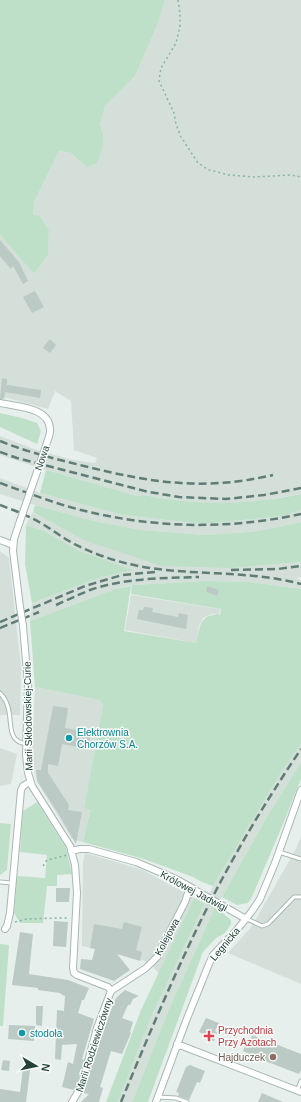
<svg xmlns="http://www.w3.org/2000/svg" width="301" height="1102" viewBox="0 0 301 1102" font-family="Arial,sans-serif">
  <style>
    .built { fill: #d4dfda }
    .green { fill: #bfe0c8 }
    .building { fill: #bbcac4 }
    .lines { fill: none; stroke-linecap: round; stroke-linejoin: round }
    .service-casing { stroke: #a8b8b2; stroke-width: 5 }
    .minor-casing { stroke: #a8b8b2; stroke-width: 8 }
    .path { stroke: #86b3a5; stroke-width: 1.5; stroke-dasharray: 2 3; stroke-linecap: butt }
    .service { stroke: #fff; stroke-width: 3 }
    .minor { stroke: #fff; stroke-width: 6 }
    .rail { stroke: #5f7d75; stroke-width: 2.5; stroke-dasharray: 8 4; stroke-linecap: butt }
    .minor-bridge-casing { stroke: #a8b8b2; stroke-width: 8; stroke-linecap: butt }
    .minor-bridge { stroke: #fff; stroke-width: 6 }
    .culture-dot { fill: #0f9aa8; stroke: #f7fbf9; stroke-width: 1.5 }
    .health-dot { fill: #e0444e; stroke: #f7fbf9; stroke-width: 1.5 }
    .education-dot { fill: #8d6e63; stroke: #f7fbf9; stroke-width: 1.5 }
    .labels { text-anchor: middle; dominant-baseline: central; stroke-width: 3; stroke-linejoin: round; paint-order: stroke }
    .street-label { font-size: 10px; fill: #24423a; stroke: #f7fbf9 }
    .culture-label { font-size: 10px; fill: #0d838f; stroke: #f7fbf9; text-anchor: start }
    .health-label { font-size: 10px; fill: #be3a42; stroke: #f7fbf9; text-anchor: start }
    .education-label { font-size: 10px; fill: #785e54; stroke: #f7fbf9; text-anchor: end }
  </style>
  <rect width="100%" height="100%" fill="#e6efeb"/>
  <path class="built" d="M165,0h136v494l-43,7 -31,2h-22l-33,-3 -28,-5 -6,1 -92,-26 -46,-15v-19l37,14 36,10 22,3 2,-5 -23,-8 -3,-49 -16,-10 -7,18 -48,-13v-161l34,39 14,-19 1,-25 -9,-14h-7l2,-16 24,-49 12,2 15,14 17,-34 -3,-9 5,-18 30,-30 22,-50z
    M0,478l40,15 82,22 81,9 80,-8 18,-6v12l-43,9 -53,4 -64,-5 -47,-9 -59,-16 -35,-11z
    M33,512l50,28 149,28 69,-6v15l-5,1 5,2v9l-51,-7 -43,-1 -75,4 -17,4 -85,32 2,-18 67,-25 33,-8 -52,-19 -36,-20 -18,-6z
    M0,551l9,7 12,109 -1,48h-20z
    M131,595l89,14 -1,6 -7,-1 -9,4 -4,8 -3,17 -71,-13z
    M35,687l66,13 2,5 -19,103 6,1 -7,33 -11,-3 -34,-56 -6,-24z
    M301,744v18l-36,58 -43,77 -7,10 -46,102 -37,93h-14l34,-87 61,-129 69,-115z
    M0,748l17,6 -6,30 -11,2z
    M301,836v148l-73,-31 24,-27 44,-77z
    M85,853l58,17 51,28 -35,76 -7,-9 -10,-5 -60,-14 1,-84z"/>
  <path class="green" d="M0,0h165l-8,26 -22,50 -30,30 -5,18 3,9v13l-6,17 -11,4 -15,-14 -12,-2 -24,49 -2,15 7,1 9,14 -1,25 -14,19 -34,-39z
    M0,413l22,5 15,5 4,8 -4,13 -37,-17z
    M46,470l92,26 6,-1c53,11 104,10 157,-1v16l-18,6 -80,8 -81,-9 -82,-22z
    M35,505l59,16 47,9 64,5 53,-4 43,-9v40l-69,6 -70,-2 -79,-26 -50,-28z
    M26,525l18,6 36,20 53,19 -34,8 -67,25 -7,-39z
    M207,581l43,1 51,7v155l-19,27 -69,115 -11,-4 -9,-5 -49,-18 -61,-17 7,-32 -6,-2 19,-103 -3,-5 -65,-13 -5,-66 85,-32 16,-3 -7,45 72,12c4,-15 3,-30 24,-28l1,-6 -90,-15 1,-9z
    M301,762v17l-18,45 -31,73 -4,6 -11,2 -15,-8 43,-77z
    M37,802l29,46 6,26 -15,1v11h-10l-4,37h-23l-6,-10 3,-37 28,2 2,-23 -27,-3 3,-41z
    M0,823l11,1 -4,46 -7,5z
    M194,898l11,5 -53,112 -34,87h-12l35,-92z
    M215,907l16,13v4l-6,9 -9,5 -13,14 -55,150h-16l37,-93z
    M0,944l9,1 -6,81h-3z"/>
  <path class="building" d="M0,240l19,22 9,19 -5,3 -10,-18 -2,3 -11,-13z
    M35,291l9,16 -12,6 -9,-16z
    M50,339l6,6 -6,8 -7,-5z
    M2,378l5,1v6l34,5 -1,8 -35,-6 -1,7h-4z
    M207,586l12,4 -2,6 -11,-4z
    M144,607l9,1 -1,4 26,5 1,-4 9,2 -2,14 -49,-10 2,-9h4z
    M53,706l15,2 -3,20 26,5 -3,16 -26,-5 -4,22 -10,-2v9l21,32 -1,5 14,2 -6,32 -18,-31 -21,-32 -1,-11h5z
    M56,888h14l-1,14h-13z
    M54,921l14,1 -2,25 -13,-1z
    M124,922l18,5 -6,23 6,2 -2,9 -23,-7 13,16 -16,11 -34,-12 1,-10 11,1 3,-11 -5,-1 4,-24 28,5z
    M20,932l13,2 -4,40 39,6 21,8 -5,12h-2l-4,13 16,6 -12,40 2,1 -7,25 -3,5 -12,-3 6,-25 5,2 4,-20 -15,1 -1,15 -6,-1 2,-49 7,1 1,-15 -3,-1 -2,-2 -22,-3v-2l-26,-3z
    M125,990l14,6 -6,3 -3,6h-2l-6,13 11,4 -3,10 1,1 -9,21 -11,-3 -11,36 3,1 -4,14h-18l8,-8 -6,-1 2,-5 12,-44h2l8,-24 9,-22z
    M36,1006h7l-1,20 -6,-1z
    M206,1018l13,5 -4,8 2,1 -3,9 -10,-4 1,-2 -6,-3z
    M9,1025l26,1 -1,15 -26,-2z
    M252,1035l49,19v16l-2,4 -34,-13 -22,-10 5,-13 3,1z
    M3,1060l7,1 -1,10 -8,-1z
    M190,1065l15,6 -5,12 -3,-1 -8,18 -11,-4 1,-3 -3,-1 10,-25z
    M23,1069l7,1 -4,32h-26v-13l20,3z
    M262,1093l21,9h-25z"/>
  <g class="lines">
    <g class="service-casing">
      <path id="service" d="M0,693c19,19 0,48 27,51
        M279,852l22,7
        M0,882l12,1
        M247,919l15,7 6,-2 26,-27h7
        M297,1091l4,-10
        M158,1097l18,1 11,4"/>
    </g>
    <g class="minor-casing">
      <path id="minor" d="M0,403c17,4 51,4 50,28 0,5 -3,10 -4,15
        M0,540l13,5
        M20,607l-7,-56 1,-12 6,-18
        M23,626l5,58 -2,71 2,18 4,13 38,60 5,19 2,28 -4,75 1,5 3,2 31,12 3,4
        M71,851l9,-2h9l47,13 40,17 18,10
        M232,911l14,8
        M5,929l2,-3 3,-13 11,-123 2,-4 7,-4
        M111,991l35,-23 11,-11 28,-55 5,-15
        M177,1044l124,48
        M72,1102l9,-15 16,-59 14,-37
        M156,1102l30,-81 23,-57 4,-9 23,-24 16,-20 8,-12 15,-36 26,-73"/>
    </g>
    <path class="path" d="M178,0l2,13v13l-4,17 -15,25 -2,13 15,32 2,11 5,13 17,26 11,7 20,5 25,2 37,-2 10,2
      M43,866l4,-6 20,-5
      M15,922l12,-3 29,-1h13"/>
    <use href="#service" class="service"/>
    <use href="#minor" class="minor"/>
    <path class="rail" d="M0,441c27,11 56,18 84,25 68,17 120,25 189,9
      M0,452l17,6 132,34 30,5 47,2 38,-4 37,-7
      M0,483c22,8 44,16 66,23 78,22 156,25 235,8
      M0,505c13,5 27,10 39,17 9,5 17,11 25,16 19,12 44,21 65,26 56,13 116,5 172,20
      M231,570l47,-1 23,-3
      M56,605c11,-5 22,-10 34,-15 35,-12 72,-12 109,-13
      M0,622l85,-36 37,-11 33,-3
      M0,628l39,-16
      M121,1102c31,-75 62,-149 100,-221 24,-45 51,-89 80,-132"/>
    <g class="minor-bridge-casing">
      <path id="minor-bridge" d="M20,521l26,-75
        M20,607l3,19
        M195,890l37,21"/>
    </g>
    <use href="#minor-bridge" class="minor-bridge"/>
  </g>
  <g class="culture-dot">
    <circle cx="69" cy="738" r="4"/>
    <circle cx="22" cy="1033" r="4"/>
  </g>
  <path class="health-dot" d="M207 1030h4v4h4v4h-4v4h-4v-4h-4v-4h4z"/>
  <circle class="education-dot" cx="273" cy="1057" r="4"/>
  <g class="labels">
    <g class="street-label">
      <text transform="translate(42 458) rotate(-71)">Nowa</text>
      <text transform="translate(28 716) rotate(-91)">Marii Skłodowskiej-Curie</text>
      <text transform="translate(194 891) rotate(28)">Królowej Jadwigi</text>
      <text transform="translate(167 937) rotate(-62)">Kolejowa</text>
      <text transform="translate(225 944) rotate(-50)">Legnicka</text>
      <text transform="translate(94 1045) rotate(-72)">Marii Rodziewiczówny</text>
    </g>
    <g class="culture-label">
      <text x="77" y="732">Elektrownia<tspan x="77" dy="12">Chorzów S.A.</tspan></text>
      <text x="30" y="1033">stodoła</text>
    </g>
    <g class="health-label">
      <text x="218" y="1030">Przychodnia<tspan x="218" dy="12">Przy Azotach</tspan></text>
    </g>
    <g class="education-label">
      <text x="265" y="1057">Hajduczek</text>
    </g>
  </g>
  <g transform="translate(36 1066) rotate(99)" stroke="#f7fbf9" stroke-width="3" paint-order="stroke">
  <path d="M0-3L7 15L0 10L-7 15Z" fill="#24423a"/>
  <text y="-6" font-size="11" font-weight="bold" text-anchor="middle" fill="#24423a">N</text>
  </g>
</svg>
